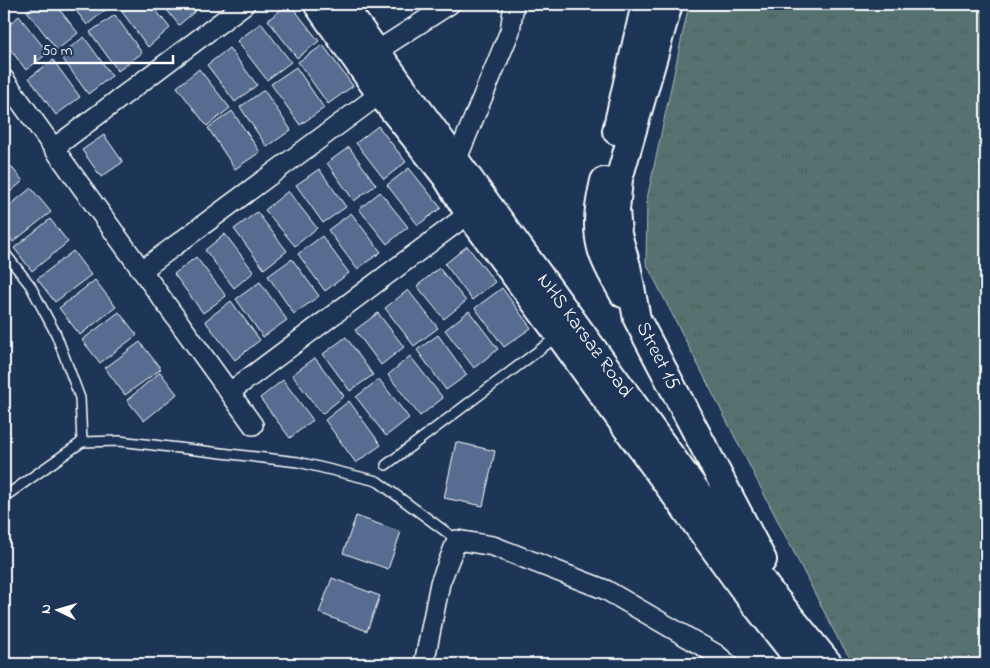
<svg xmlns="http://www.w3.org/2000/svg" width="990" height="668" viewBox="0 0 990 668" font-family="'Indie Flower',sans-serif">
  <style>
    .grass { fill: url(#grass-tufts); stroke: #aab8b7 }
    .building { fill: #576c90; stroke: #fff }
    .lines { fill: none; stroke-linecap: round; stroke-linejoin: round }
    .lane-casing { stroke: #fff; stroke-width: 12 }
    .street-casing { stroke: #fff; stroke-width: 22 }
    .secondary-casing { stroke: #fff; stroke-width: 30 }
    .lane { stroke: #1d3557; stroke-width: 9 }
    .street { stroke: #1d3557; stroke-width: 19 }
    .secondary { stroke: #1d3557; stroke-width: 26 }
    .labels { text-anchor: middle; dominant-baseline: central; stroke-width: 4.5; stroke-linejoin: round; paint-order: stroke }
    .street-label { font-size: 20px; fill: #fff; stroke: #1d3557 }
  </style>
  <defs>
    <pattern id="grass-tufts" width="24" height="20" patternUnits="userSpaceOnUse" patternTransform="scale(1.25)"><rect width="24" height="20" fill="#56726f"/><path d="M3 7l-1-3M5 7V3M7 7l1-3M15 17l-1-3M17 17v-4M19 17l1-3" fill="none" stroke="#505b5a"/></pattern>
  </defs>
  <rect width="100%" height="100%" fill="#1d3557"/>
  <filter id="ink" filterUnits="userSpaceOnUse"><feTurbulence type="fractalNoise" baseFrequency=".02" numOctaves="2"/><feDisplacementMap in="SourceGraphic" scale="10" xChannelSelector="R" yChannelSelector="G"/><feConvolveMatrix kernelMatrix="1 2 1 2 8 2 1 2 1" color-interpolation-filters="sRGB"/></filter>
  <g filter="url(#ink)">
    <path class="grass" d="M689,4h297v660h-132l-16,-25 -192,-376 1,-64z"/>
    <path class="building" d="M37,4h18l23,29 -21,17 -30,-39z
      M71,4h36l2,3 -22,18z
      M128,4h23l19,24 -22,19 -28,-38z
      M162,4h36l2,3 -21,18z
      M288,4h2l29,37 -22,17 -29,-38z
      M115,15l27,38 -24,18 -28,-39z
      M19,16l29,37 -22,17 -22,-29v-12z
      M261,23l30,39 -24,18 -30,-39z
      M84,37l28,39 -24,18 -28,-39z
      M323,45l30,41 -25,18 -30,-42z
      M229,48l28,37 -22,17 -28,-37z
      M53,60l27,37 -24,18 -27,-37z
      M296,67l28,41 -24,17 -29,-41z
      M199,69l31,39 -23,18 -30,-39z
      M264,90l27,40 -24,17 -27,-40z
      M232,111l28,41 -25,17 -27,-41z
      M378,126l28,36 -22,17 -28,-36z
      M104,135l19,27 -22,15 -19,-27z
      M349,147l27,38 -22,16 -27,-38z
      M4,158l19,23 -19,16z
      M409,168l32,40 -23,17 -31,-40z
      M319,169l27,38 -23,16 -27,-38z
      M31,188l20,24 -38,30 -9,-13v-19z
      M288,191l29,37 -22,18 -30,-36z
      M380,192l28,35 -21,17 -28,-35z
      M257,212l30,39 -23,18 -30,-40z
      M351,213l30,39 -24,17 -29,-39z
      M50,219l18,23 -36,29 -18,-23z
      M225,234l29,38 -20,16 -29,-38z
      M322,236l27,37 -24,18 -27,-37z
      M467,246l28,36 -23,18 -27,-36z
      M73,251l18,24 -36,27 -18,-23z
      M196,257l30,39 -23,17 -29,-39z
      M292,259l27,37 -25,18 -26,-38z
      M439,268l27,33 -22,18 -27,-33z
      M95,280l21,27 -36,28 -21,-27z
      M260,282l27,38 -24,17 -27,-38z
      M502,288l29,40 -27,19 -29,-39z
      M408,290l30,38 -24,18 -29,-38z
      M231,301l29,39 -25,20 -30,-39z
      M469,311l29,38 -24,19 -29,-38z
      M119,312l18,23 -37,28 -18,-23z
      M378,313l26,34 -23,18 -26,-35z
      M438,335l29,40 -21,15 -29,-40z
      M346,337l27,38 -23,16 -27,-37z
      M140,342l21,27 -36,26 -20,-27z
      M410,356l33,42 -23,18 -32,-41z
      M315,358l29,38 -22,18 -30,-39z
      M160,372l17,22 -33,27 -17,-21z
      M379,379l30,39 -23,18 -30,-39z
      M283,380l30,40 -23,18 -30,-40z
      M349,401l32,44 -25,18 -31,-43z
      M456,442l39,9 -12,55 -39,-8z
      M356,516l45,16 -13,37 -45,-16z
      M332,578l48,18 -13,35 -48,-18z"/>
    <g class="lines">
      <g class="lane-casing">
        <path id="lane" d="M4,252l26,33 26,49 24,64 2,44
          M386,465l172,-129
          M4,497l78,-55 37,-1 179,21 79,19 80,59"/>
      </g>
      <g class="street-casing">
        <path id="street" d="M377,51l73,-47
          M4,79l249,346
          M54,148l191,-144
          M456,161l54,-130 4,-27
          M142,270l238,-176
          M230,392l249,-186
          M424,664l16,-81 17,-43 36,6 113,44 110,64 12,10"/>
      </g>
      <g class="secondary-casing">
        <path id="secondary" d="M317,4l63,90 66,83 23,37 90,121 187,258 56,71
          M342,4l429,589 58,71
          M669,4l-50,175 -3,31 2,24 9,32 10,53 126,241
          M616,131l29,-127
          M604,181c-5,22 -9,45 -3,67 4,16 14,31 22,46"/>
      </g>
      <use href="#lane" class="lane"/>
      <use href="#street" class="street"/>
      <use href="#secondary" class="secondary"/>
    </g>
  </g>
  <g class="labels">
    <g class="street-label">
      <text transform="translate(584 336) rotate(54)">NHS Karsaz Road</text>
      <text transform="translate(657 356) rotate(63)">Street 15</text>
    </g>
  </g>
  <rect width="990" height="668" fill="none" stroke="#1d3557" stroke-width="20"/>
  <rect x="10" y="10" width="970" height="648" fill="none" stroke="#fff" stroke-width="2" filter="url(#ink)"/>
  <g transform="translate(58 610) rotate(275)" stroke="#1d3557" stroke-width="4" paint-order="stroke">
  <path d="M0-4L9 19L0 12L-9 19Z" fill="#ffffff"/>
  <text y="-8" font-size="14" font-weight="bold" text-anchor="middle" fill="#ffffff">N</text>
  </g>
  <path d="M35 55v8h138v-8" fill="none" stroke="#ffffff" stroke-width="2.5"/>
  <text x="42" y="55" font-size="15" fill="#ffffff" stroke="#1d3557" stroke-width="4" paint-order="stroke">50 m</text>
</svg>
